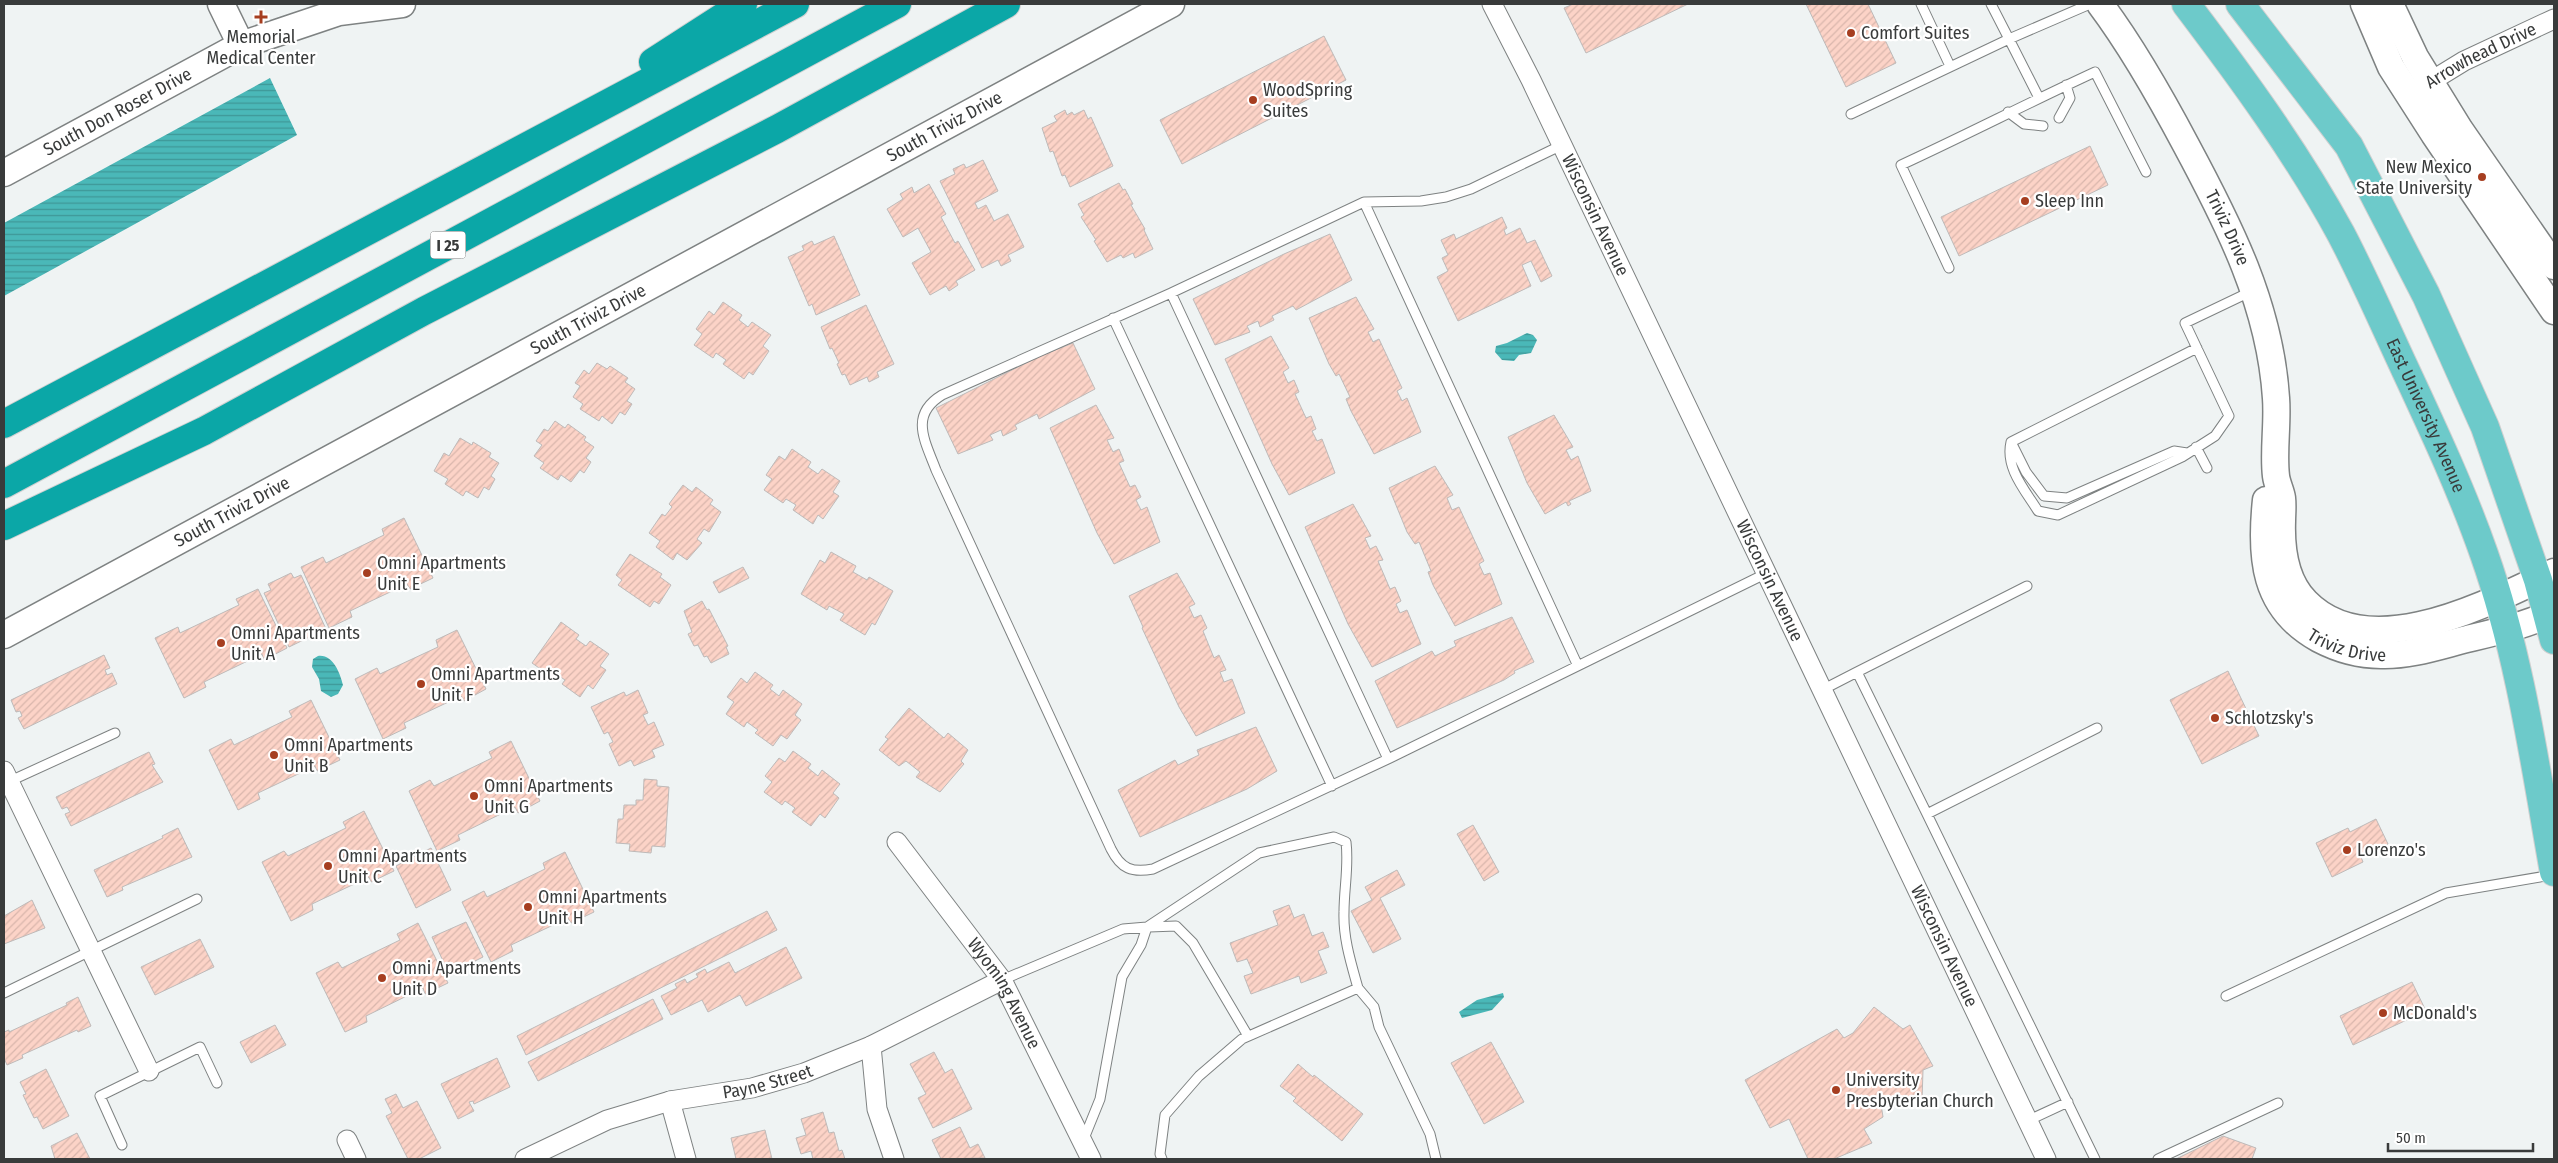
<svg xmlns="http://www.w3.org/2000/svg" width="2558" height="1163" viewBox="0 0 2558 1163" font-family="'Fira Sans Condensed',sans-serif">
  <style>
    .water { fill: url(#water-rules) }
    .building { fill: url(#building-hatch); stroke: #bebab9 }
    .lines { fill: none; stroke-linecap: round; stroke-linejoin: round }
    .lane-casing { stroke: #7e8282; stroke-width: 11 }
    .street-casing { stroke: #7e8282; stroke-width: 21 }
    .secondary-casing { stroke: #7e8282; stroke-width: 29 }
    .primary-casing { stroke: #cfd0d0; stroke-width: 30 }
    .highway-casing { stroke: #cfd0d0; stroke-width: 30 }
    .lane { stroke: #fff; stroke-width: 9 }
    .street { stroke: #fff; stroke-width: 19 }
    .secondary { stroke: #fff; stroke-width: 26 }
    .primary { stroke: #6dcaca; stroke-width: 28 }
    .highway { stroke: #0ba7a7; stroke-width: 28 }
    .poi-dot { fill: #a63e20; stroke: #fff; stroke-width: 2 }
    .labels { text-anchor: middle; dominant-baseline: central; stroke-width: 4.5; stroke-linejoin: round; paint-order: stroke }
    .shield { fill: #fff; stroke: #747676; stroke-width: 1 }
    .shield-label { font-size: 16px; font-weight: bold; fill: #393b3b }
    .poi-label { font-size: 18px; fill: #393b3b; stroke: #fff; text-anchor: start }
    .street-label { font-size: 18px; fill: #393b3b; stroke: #fff }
  </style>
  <defs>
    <pattern id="water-rules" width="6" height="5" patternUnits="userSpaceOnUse" patternTransform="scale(1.25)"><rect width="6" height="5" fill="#4ab8b8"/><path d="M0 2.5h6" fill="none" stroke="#3f9797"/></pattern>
    <pattern id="building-hatch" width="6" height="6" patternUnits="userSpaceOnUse" patternTransform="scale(1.25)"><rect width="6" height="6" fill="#fcd3c7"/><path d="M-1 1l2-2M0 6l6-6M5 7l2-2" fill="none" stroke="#d9b6ac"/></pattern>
  </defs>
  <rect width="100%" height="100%" fill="#eff3f3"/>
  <path class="water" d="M270,78l27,57 -293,161v-73z
    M1527,333l6,2 4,5 -6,13 -12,2 -5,6 -12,-1 -7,-8 1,-6 11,-3z
    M318,656c15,-2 22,17 25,29l-5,9 -7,3 -10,-6 -2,-12 -7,-12 1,-8z
    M1503,993l1,4 -12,13 -30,8 -3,-6 18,-12z"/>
  <path class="building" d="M1573,4h115l-102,49 -22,-45z
    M1806,4h62l28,59 -50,24z
    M1324,36l22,44 -164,84 -22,-44z
    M1065,110l2,5 5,-3 2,3 10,-5 4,9 3,-2 22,49 -43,21 -5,-12 -3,1 -9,-25 -3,1 -8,-24 15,-7 -3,-5z
    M2090,146l18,39 -149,71 -18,-39z
    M983,160l15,31 -23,12 3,6 8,-4 8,16 14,-7 16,33 -16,8 3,6 -10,5 -3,-6 -16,8 -42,-87 15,-7 -2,-5 11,-5 2,4z
    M1119,183l4,7 2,-1 8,15 -2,1 14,24 -1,1 9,19 -18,9 -2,-5 -10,5 -2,-3 -14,7 -13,-21 2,-1 -15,-23 3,-2 -6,-11z
    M929,184l17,30 -5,3 14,26 3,-2 17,29 -19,11 2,4 -9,6 -3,-5 -16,9 -18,-32 19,-11 -13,-24 -15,9 -16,-28 16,-10 -3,-5 12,-7 2,6z
    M1502,217l5,11 -3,2 2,5 14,-7 7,15 8,-3 17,36 -11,6 -10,-21 -9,4 9,21 -73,35 -21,-44 11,-6 -6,-13 6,-3 -7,-15 13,-6 2,5z
    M1330,234l22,46 -56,30 -3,-4 -21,10 2,4 -14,7 -2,-6 -11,5 3,6 -35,13 -22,-46 91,-45z
    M834,236l26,59 -44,20 -4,-11 -3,2 -21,-49 16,-7 -2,-4 10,-5 2,4z
    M1356,297l18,32 -6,3 5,10 6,-3 23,49 -5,3 5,10 5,-3 14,34 -47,22 -23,-43 -5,-12 4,-2 -11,-23 -3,2 -7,-12 -20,-46z
    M723,302l19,13 -3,5 9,7 4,-5 19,13 -8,11 6,5 -16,24 -4,-3 -5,7 -21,-15 3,-4 -10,-7 -3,5 -19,-13 8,-11 -6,-5 13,-18 5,4z
    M866,305l28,59 -17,8 2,5 -10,5 -2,-5 -17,8 -5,-11 -3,1 -5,-11 2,-1 -7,-15 -2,1 -9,-22z
    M1271,336l18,32 -6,4 5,11 6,-3 5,12 -4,2 11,24 5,-2 5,13 -4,2 5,10 5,-2 13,34 -46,22 -17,-31 -47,-105z
    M1073,343l22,46 -56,30 -2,-5 -22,11 2,4 -14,7 -2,-6 -11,5 3,5 -35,14 -22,-46 104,-52z
    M597,363l10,6 3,-3 18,12 -3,4 10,7 -8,12 5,3 -7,11 -5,-3 -8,12 -10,-8 -3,5 -19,-12 3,-5 -10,-7 7,-11 -5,-3 9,-13 5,4z
    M1096,405l18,33 -7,2 6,12 6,-3 5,12 -5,2 11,24 5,-2 6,12 -5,3 5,10 6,-3 13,35 -46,22 -17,-31 -47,-105z
    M1554,415l19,32 -7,3 5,10 7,-4 13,35 -22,10 2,3 -3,2 -2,-4 -21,12 -18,-31 -19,-46z
    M555,421l10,7 3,-4 18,13 -2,3 10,7 -8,11 5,4 -7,11 -4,-3 -9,12 -10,-7 -3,5 -18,-12 4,-5 -10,-7 8,-11 -6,-4 8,-12 4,2z
    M460,438l12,7 1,-3 18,11 -2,4 10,6 -8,13 4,3 -6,11 -5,-3 -6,11 -12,-7 -3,5 -18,-12 3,-5 -14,-8 10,-18 5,3z
    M792,449l19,13 -3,5 10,7 4,-5 18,12 -7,11 6,4 -16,23 -5,-4 -5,9 -20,-14 3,-5 -10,-6 -3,4 -19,-13 8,-11 -6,-4 13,-19 6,4z
    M1435,466l18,29 -6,3 5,12 7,-3 25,54 -5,3 5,11 6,-2 12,31 -47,22 -22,-41 -5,-13 3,-1 -12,-29 -4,2 -8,-12 -18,-44z
    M683,485l9,7 4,-5 17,13 -3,4 11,8 -12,20 -5,-3 -7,10 5,4 -15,17 -10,-7 -4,7 -17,-13 4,-6 -11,-8 13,-19 3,2 7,-9 -3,-3z
    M1353,504l18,32 -6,2 5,11 6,-3 7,14 -5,1 12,28 5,-2 6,14 -5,3 4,9 7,-3 14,34 -49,23 -24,-43 -43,-97z
    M404,518l29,60 -23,11 -3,-5 -57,27 2,6 -23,11 -28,-61 22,-10 3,6 58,-28 -2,-6z
    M831,552l25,14 -3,6 14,8 2,-3 24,14 -18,34 -3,-2 -7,12 -25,-15 4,-6 -15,-8 -2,4 -26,-16 19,-34 5,3z
    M630,554l32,20 -2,3 11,8 -12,19 -5,-3 -4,6 -32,-22 4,-5 -6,-5z
    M743,567l6,11 -30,15 -6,-11z
    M291,573l3,5 7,-3 25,54 -37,18 -25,-54 7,-3 -3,-6z
    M1177,573l18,31 -6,3 5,11 7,-3 6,13 -4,3 11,27 5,-3 7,15 -6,2 4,10 8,-3 13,34 -49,23 -17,-29 -37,-79 1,-1 -14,-31z
    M258,589l29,59 -23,12 -2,-6 -58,28 2,5 -22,11 -29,-60 23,-11 2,6 59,-28 -3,-6z
    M702,601l5,9 2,-1 19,37 -2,1 3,7 -18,9 -4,-7 -3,1 -6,-12 -4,1 -6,-12 4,-2 -8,-21z
    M1512,617l22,45 -20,9 1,2 -11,7 -107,48 -22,-47 57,-30 3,5 21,-10 -2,-5z
    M561,622l18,13 -3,4 10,7 4,-5 19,13 -9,12 6,4 -13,19 -5,-4 -8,12 -18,-13 3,-4 -10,-7 -3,4 -20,-14z
    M457,630l29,59 -22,12 -3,-5 -57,27 2,5 -23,11 -28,-60 22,-11 3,6 58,-27 -2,-7z
    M104,655l6,13 -5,2 2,5 5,-2 5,11 -93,45 -6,-11 4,-2 -2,-5 -4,1 -5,-12z
    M2228,671l31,65 -57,28 -32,-64z
    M755,672l18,13 -3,4 9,7 4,-6 19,14 -7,11 6,5 -14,19 -6,-4 -8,11 -18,-13 3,-3 -11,-8 -3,5 -18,-13 8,-12 -7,-5 14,-19 6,5z
    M638,690l10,23 -5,2 5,10 6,-3 10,23 -12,5 3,7 -21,9 -3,-6 -12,6 -10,-22 4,-2 -5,-10 -4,2 -13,-27 33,-15 2,4z
    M311,700l29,60 -23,11 -2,-5 -57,27 2,6 -22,11 -29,-60 22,-11 3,6 58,-28 -3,-6z
    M909,708l35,30 4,-5 20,17 -7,11 3,3 -24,28 -24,-15 4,-5 -14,-11 -7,5 -20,-16 9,-11 -3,-2z
    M1256,727l21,44 -30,18 -107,48 -22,-47 57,-30 3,5 21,-10 -2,-5z
    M511,741l29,60 -22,12 -3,-6 -57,28 2,5 -23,11 -28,-60 21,-11 4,6 58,-28 -3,-6z
    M793,751l18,13 -3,4 10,8 4,-6 18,14 -7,9 6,5 -14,20 -5,-4 -9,12 -19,-14 3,-4 -10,-7 -3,4 -18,-13 8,-10 -7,-6 14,-18 6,4z
    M149,752l6,12 -3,1 11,17 -92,44 -6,-12 5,-2 -3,-5 -5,2 -6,-12z
    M644,779l13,1v6l12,1 -4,60 -13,-1 -1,7 -22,-2 1,-7 -14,-1 2,-24h5l1,-14h12v-5h7z
    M364,811l30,60 -23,11 -2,-5 -57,27 1,6 -22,11 -29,-59 22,-11 4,5 58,-28 -3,-6z
    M2376,819l12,25 -27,13 2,5 -31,15 -16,-34 32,-15 2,4z
    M1473,825l26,47 -15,9 -27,-47z
    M178,828l14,29 -70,30 1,3 -16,7 -13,-27 69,-32 -1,-2z
    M431,848l20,42 -35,18 -20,-42z
    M565,852l29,60 -23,11 -3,-5 -57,27 2,6 -22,11 -29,-60 22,-11 3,6 58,-28 -2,-6z
    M1397,870l8,15 -25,13 21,41 -28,14 -22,-42 21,-11 -7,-13z
    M32,900l13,28 -41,16v-28z
    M1289,905l5,13 10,-4 8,22 11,-4 6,15 -11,4 9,22 -26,10 -2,-7 -48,18 -7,-18 9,-3 -6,-14 -10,3 -7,-19 48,-18 -5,-14z
    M767,911l10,19 -251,125 -9,-19z
    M466,922l17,35 -34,17 -17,-37z
    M418,923l30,60 -23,11 -2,-6 -57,28 1,6 -22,10 -29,-59 22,-11 4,6 58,-28 -3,-6z
    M200,939l14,28 -59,28 -14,-28z
    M786,947l16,31 -56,28 -6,-11 -32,17 -6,-12 -31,15 -10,-19 16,-8 -2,-4 10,-5 2,4 11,-6 -2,-3 9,-5 2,4 22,-11 6,11z
    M2412,982l14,29 -73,34 -13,-29z
    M78,997l13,29 -13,6 -1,-2 -55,25 1,3 -16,7 -3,-7v-26l5,-2v2l58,-27 -1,-2z
    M653,999l10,20 -125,62 -10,-19z
    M1874,1007l29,22 7,-4 23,41 -10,4 -1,31 -30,-1 -11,4 2,13 -19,12 8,14 -38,16h-26l-19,-40 -19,9 -25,-48 92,-51 7,9 9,-5z
    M275,1025l11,20 -35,18 -11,-21z
    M1491,1042l33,60 -40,22 -33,-61z
    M934,1052l11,21 7,-4 20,40 -39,19 -15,-30 8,-4 -16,-30z
    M497,1058l13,29 -36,17 -1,-3 -4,1 5,9 -16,8 -17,-35z
    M1298,1064l15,13 1,-2 49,39 -21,27 -49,-40 3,-3 -16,-12z
    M46,1069l23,47 -26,13 -6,-12 -3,1 -11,-23 3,-1 -6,-12z
    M396,1094l7,14 14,-7 24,47 -22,11h-11l-22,-43 6,-3 -7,-14z
    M823,1112l6,21 5,-1 5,19 3,-1 3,9h-32l-2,-8 -10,3 -5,-16 10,-3 -5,-16z
    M960,1127l10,21 8,-4 7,14 -44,1 -9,-19z
    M765,1130l7,29h-36l-5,-21z
    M77,1133l13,26h-35l-4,-13z
    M2223,1136l33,12 -4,11h-76z"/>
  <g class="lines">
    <g class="lane-casing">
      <path id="lane" d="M1921,4l29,62
        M2039,98l-30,-59 81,-35
        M2008,112l16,12 19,2
        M1851,114l158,-75 -18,-35
        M2059,118l11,-20 -4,-13
        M1562,145l-91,44 -25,8 -25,4 -57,1 -193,91 217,466 377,-185
        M1364,202l213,462
        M1949,268l-48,-103c65,-30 129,-63 194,-93l51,100
        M1171,293l-229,102c-33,20 -17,46 -6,75l175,379c10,20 21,24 42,20l235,-110
        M1113,318l219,468
        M2197,348l-186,94c-6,26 14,48 27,69l20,4 124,-58 33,-21 14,-20 -44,-93 67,-32
        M2011,442l15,30 18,24 23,2 107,-47 13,2
        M2196,447l11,21
        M1822,690l35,-18
        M8,782l107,-49
        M1927,814l-70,-142 170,-86
        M1147,927l112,-74 75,-16 12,5c3,24 -2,46 -2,70 -1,26 7,51 14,76
        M1149,927l27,-1 17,17 55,93
        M1002,980l121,-51 24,-2 -6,18 -19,32 -22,122 -17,42
        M4,993l193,-94
        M2226,996l220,-103 106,-18
        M2027,1121l41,-19
        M122,1145l-22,-49 100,-49 17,36
        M1162,1159l-2,-5 5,-39 34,-39 43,-37 116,-51 16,19 5,20 51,107 6,25
        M2095,1159l-168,-345 170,-86
        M2158,1159l120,-56"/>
    </g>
    <g class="street-casing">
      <g id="street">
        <path id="s1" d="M1492,4l39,76 515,1079"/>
        <path id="s2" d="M2420,88l44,-27 90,-42"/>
        <path d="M4,771l145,300"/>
        <path id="s3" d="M897,842l105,138 89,179"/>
        <path d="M871,1046l6,63 17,50"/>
        <path d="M670,1101l16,58"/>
        <path d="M347,1140l9,19"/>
        <path id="s4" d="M525,1159l82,-39 63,-19 82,-13 52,-15 67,-27 131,-66"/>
      </g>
    </g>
    <g class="secondary-casing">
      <g id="secondary">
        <path d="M221,4l20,41"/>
        <path id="s5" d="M2100,4c33,44 60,92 86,141 43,80 84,160 90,253 2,26 -3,53 0,78 1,8 5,15 6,22 1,8 0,16 0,23 -1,29 3,60 24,81 63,65 182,1 248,-30"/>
        <path d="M2364,4l27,63 43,67 120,177"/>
        <path d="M2390,4l25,53 45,73 94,136"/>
        <path id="s6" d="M4,173l237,-128 98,-33 63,-8"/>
        <path id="s7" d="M2266,500c-6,57 -3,108 53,139 19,10 41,16 62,16 29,1 58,-9 86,-16 29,-7 60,-14 87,-27"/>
        <path id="s8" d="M4,635l1167,-631"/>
      </g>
    </g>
    <g class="primary-casing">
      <g id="primary">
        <path id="s9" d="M2186,4c56,74 111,149 155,230 23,44 43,90 64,135 28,60 57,122 79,185 36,102 51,211 70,318"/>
        <path d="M2240,4l109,142 77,149 59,132 53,153 16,60"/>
      </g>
    </g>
    <g class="highway-casing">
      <path id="highway" d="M653,62l90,-58
        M4,424l791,-420
        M4,484l893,-480
        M4,526l200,-95 220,-120 353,-182 229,-125"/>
    </g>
    <use href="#lane" class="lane"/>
    <use href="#street" class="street"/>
    <use href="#secondary" class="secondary"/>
    <use href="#primary" class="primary"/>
    <use href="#highway" class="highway"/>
  </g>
  <g class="poi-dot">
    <path d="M258.5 9.5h5v5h5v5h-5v5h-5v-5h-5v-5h5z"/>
    <circle cx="1851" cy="33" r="5"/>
    <circle cx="1253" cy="100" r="5"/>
    <circle cx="2482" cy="177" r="5"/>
    <circle cx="2025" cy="201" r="5"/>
    <circle cx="367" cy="573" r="5"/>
    <circle cx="221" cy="643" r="5"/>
    <circle cx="421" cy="684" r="5"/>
    <circle cx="2215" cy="718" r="5"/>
    <circle cx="274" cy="755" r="5"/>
    <circle cx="474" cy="796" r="5"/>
    <circle cx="2347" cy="850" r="5"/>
    <circle cx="328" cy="866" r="5"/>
    <circle cx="528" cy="907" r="5"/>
    <circle cx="382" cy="978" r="5"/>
    <circle cx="2383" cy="1013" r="5"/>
    <circle cx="1836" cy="1090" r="5"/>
  </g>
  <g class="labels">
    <rect class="shield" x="430.5" y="231.5" width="35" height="27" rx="4"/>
    <g class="shield-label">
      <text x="448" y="245">I 25</text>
    </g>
    <g class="poi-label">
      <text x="1861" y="33">Comfort Suites</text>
      <text x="261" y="37" text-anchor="middle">Memorial<tspan x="261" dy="21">Medical Center</tspan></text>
      <text x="1263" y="90">WoodSpring<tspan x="1263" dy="21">Suites</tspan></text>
      <text x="2472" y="167" text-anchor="end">New Mexico<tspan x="2472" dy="21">State University</tspan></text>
      <text x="2035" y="201">Sleep Inn</text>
      <text x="377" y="563">Omni Apartments<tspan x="377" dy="21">Unit E</tspan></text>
      <text x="231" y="633">Omni Apartments<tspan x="231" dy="21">Unit A</tspan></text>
      <text x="431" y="674">Omni Apartments<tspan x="431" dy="21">Unit F</tspan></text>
      <text x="2225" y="718">Schlotzsky's</text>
      <text x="284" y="745">Omni Apartments<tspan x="284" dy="21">Unit B</tspan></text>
      <text x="484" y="786">Omni Apartments<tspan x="484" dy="21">Unit G</tspan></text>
      <text x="2357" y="850">Lorenzo's</text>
      <text x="338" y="856">Omni Apartments<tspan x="338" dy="21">Unit C</tspan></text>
      <text x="538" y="897">Omni Apartments<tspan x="538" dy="21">Unit H</tspan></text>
      <text x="392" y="968">Omni Apartments<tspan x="392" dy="21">Unit D</tspan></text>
      <text x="2393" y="1013">McDonald's</text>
      <text x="1846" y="1080">University<tspan x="1846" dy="21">Presbyterian Church</tspan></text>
    </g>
    <g class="street-label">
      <text stroke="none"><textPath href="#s2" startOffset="69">Arrowhead Drive</textPath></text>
      <text stroke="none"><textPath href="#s6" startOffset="129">South Don Roser Drive</textPath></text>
      <text stroke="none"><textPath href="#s8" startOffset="1069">South Triviz Drive</textPath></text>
      <text stroke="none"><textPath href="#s1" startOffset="235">Wisconsin Avenue</textPath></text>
      <text stroke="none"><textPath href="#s5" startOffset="258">Triviz Drive</textPath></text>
      <text stroke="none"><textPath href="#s8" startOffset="664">South Triviz Drive</textPath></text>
      <text stroke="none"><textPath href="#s9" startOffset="478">East University Avenue</textPath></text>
      <text stroke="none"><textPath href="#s8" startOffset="259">South Triviz Drive</textPath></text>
      <text stroke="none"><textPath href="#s1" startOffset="640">Wisconsin Avenue</textPath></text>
      <text stroke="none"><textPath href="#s7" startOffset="189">Triviz Drive</textPath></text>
      <text stroke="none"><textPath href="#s1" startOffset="1045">Wisconsin Avenue</textPath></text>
      <text stroke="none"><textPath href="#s3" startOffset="186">Wyoming Avenue</textPath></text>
      <text stroke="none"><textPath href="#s4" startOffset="256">Payne Street</textPath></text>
    </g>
  </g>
  <rect width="2558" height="1163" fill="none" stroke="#393b3b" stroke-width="10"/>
  <path d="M2388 1143v8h145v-8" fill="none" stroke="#393b3b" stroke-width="2.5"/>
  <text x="2396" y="1143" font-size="15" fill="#393b3b" stroke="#ffffff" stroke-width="4" paint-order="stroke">50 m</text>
</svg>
